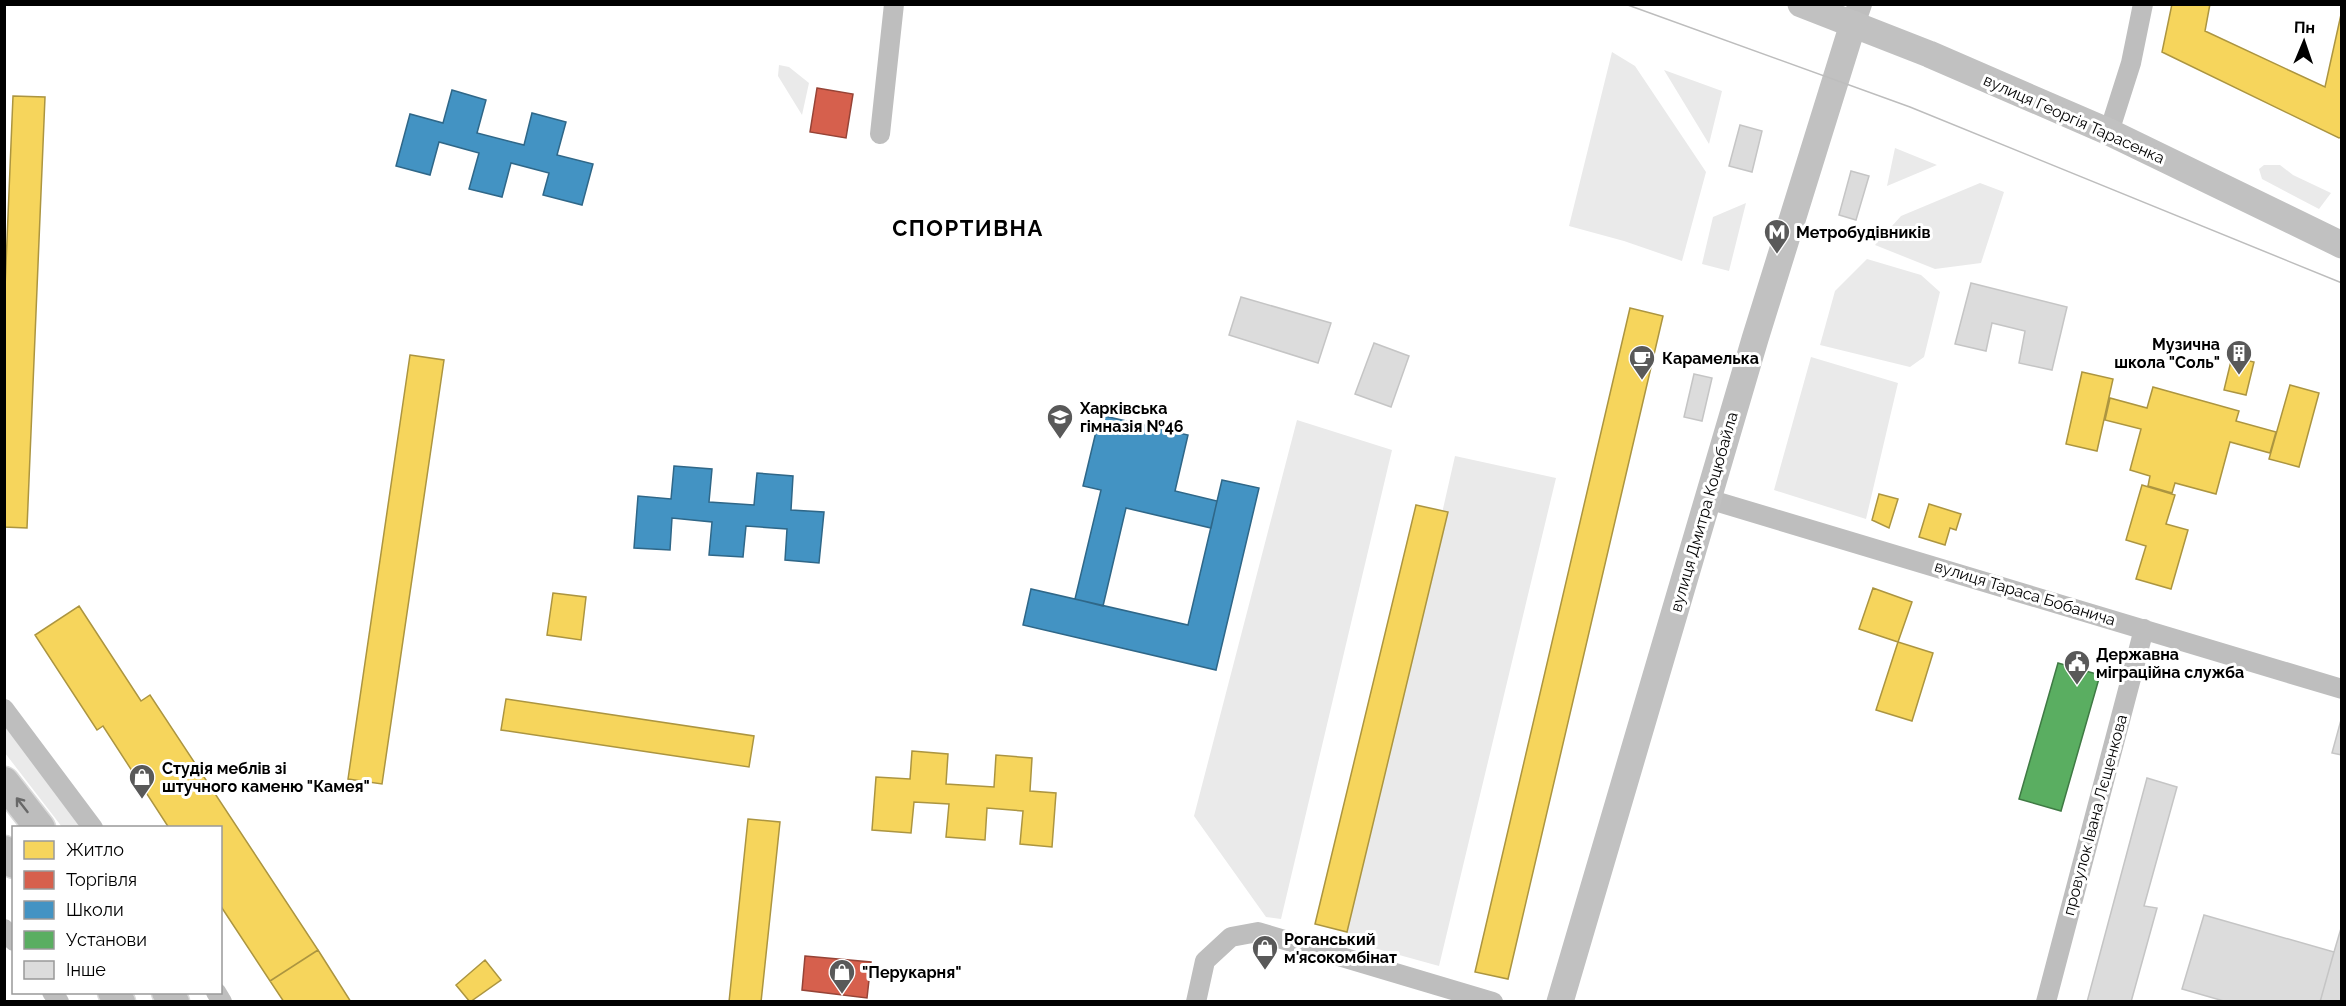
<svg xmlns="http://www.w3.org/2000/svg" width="2346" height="1006" viewBox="0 0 2346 1006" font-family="Raleway,sans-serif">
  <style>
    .green { fill: #eaeaea }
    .homes { fill: #f6d55c; stroke: #ac9540; stroke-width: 1.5 }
    .shops { fill: #d6604d; stroke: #964336; stroke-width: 1.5 }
    .schools { fill: #4393c3; stroke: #2f6788; stroke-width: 1.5 }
    .public { fill: #5aae61; stroke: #3f7a44; stroke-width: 1.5 }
    .building { fill: #dcdcdc; stroke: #c5c5c5; stroke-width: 1.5 }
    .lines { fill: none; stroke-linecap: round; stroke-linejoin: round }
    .primary-casing { stroke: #dbdbdb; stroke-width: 33 }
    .minor { stroke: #bebebe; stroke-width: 20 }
    .tertiary { stroke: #bebebe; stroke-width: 24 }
    .secondary { stroke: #c1c1c1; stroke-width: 27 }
    .primary { stroke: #bdbdbd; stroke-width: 30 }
    .tram { stroke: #bdbdbd; stroke-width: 1.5 }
    .oneway { stroke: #686868 }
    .labels { text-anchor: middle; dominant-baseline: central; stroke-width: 6; stroke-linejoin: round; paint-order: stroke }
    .street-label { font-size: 16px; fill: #000; stroke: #fff }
    .poi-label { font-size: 16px; font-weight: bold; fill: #000; stroke: #fff; text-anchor: start }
    .district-label { font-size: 22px; font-weight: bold; letter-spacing: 1.5px; fill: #000; stroke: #fff }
  </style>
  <rect width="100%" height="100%" fill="#fff"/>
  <path class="green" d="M1612,52l23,14 71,106 -24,89 -58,-20 -55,-15z
    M779,65l10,2 20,16 -7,32 -24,-39z
    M1664,70l58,21 -13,53z
    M1895,148l42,17 -50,21z
    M2264,165h16l13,10 38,18 -12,16 -57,-30 -3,-10z
    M1980,183l24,9 -23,71 -46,6 -60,-24 26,-29z
    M1746,203l-17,68 -27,-7 11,-47z
    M1867,259l54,16 19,17 -16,65 -14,10 -90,-22 15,-54z
    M1811,357l87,26 -32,136 -92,-29z
    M1297,420l95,30 -111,469 -15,-2 -72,-101z
    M1455,456l101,22 -117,488 -94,-26z
    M4,723l83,104h-25l-57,-74z"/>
  <path class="homes" d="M2172,4h38l-5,27 120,56 17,-77v127l-3,1 -177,-86z
    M13,96l32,1 -18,431 -23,-1v-215z
    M1630,308l33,8 -155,663 -33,-7z
    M410,355l34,5 -62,424 -34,-5z
    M2232,357l22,5 -8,33 -22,-5z
    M2082,372l31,7 -16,72 -31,-7z
    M2290,385l29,8 -20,74 -30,-8z
    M2153,387l86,24 -3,10 40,11 -6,21 -40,-11 -14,52 -41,-11 -3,10 -24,-7 2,-10 -20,-6 11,-41 -36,-9 5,-22 37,10z
    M2142,485l33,10 -9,29 22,6 -17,59 -35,-10 10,-33 -20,-6z
    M1879,494l19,5 -9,29 -17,-8z
    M1929,504l32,10 -5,16 -6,-2 -5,17 -26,-8z
    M1416,505l32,7 -101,420 -32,-8z
    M1873,588l39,14 -14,40 -39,-13z
    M553,593l33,4 -5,43 -34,-5z
    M79,606l62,95 9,-6 168,255 -48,31 -50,-76v-77h-51l-66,-102 -6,4 -62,-95z
    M1898,642l35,11 -21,68 -36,-11z
    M506,699l248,37 -5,31 -248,-37z
    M912,751l36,3 -2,30 48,3 2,-32 36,3 -2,33 26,2 -4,54 -32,-3 3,-33 -36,-3 -2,32 -39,-3 3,-33 -35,-2 -3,31 -39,-3 4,-53 34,2z
    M748,819l32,3 -19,180h-32z
    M318,950l33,52h-67l-14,-21z
    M485,960l16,20 -31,22 -14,-17z"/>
  <path class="shops" d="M817,88l36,6 -7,44 -36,-6z
    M805,956l66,6 -4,36 -65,-8z"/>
  <path class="schools" d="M452,90l34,10 -9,33 47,12 8,-32 34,9 -9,33 36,9 -11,41 -39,-10 6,-22 -38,-10 -9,34 -33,-8 10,-36 -40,-11 -9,33 -34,-9 14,-52 33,9z
    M1100,415l88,20 -13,56 42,10 -6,27 -85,-20 -23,98 -28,-7 26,-109 -18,-4z
    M674,466l38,3 -3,33 45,3 3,-32 36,3 -2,34 33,2 -5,51 -34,-3 2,-31 -41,-3 -3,31 -34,-2 3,-33 -40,-4 -2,32 -36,-2 4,-52 33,3z
    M1222,480l37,8 -43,182 -193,-45 8,-36 157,36z"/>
  <path class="public" d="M2058,663l42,12 -39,136 -42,-12z"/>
  <path class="building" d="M1740,125l22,6 -10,41 -23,-6z
    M1851,171l18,5 -13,44 -17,-5z
    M1971,283l96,24 -15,63 -33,-7 6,-32 -33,-8 -6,28 -31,-7z
    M1241,297l90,26 -13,40 -89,-28z
    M1374,343l35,13 -18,51 -36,-13z
    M1694,374l18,4 -10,43 -18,-4z
    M2341,720h1v35l-10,-2z
    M2147,778l30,9 -33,119 13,2 -26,94h-44z
    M2204,915l130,37 -14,50h-93l-45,-13z
    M2342,925v77h-22l14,-50z"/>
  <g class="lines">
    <g class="primary-casing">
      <path id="primary" d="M4,782l36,46
        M4,851l10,12
        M113,992l7,10
        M167,992l7,10"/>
    </g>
    <path class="minor" d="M2109,132l22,-69 12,-59
      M880,134l14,-130
      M1708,499l634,190
      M4,709l89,119
      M4,929l10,12
      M52,992l7,10
      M216,992l6,10
      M1196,1002l9,-41 26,-24 27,-5 235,70
      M2046,1002l98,-373"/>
    <path class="tertiary" d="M1853,24l7,-20"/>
    <path class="secondary" d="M1801,4l128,50 180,78 233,113
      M1560,1002l195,-663 98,-315"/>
    <use href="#primary" class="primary"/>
    <path class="tram" d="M1625,4l285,103 432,176"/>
  </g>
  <defs><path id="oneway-shaft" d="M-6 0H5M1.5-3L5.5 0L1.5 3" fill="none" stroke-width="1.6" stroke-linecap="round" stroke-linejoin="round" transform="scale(1.5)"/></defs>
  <use class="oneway" href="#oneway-shaft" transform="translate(22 805) rotate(-128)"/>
  <defs>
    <g id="metro-pin" transform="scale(1.35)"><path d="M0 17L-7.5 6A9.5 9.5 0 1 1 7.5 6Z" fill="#595959" stroke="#fff"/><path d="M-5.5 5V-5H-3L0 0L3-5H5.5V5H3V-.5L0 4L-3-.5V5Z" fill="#fff"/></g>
    <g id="building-pin" transform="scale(1.35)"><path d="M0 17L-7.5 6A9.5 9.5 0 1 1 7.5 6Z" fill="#595959" stroke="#fff"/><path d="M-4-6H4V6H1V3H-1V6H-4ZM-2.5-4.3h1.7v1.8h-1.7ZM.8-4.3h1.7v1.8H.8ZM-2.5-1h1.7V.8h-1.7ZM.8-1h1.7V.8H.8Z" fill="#fff"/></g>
    <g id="cafe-pin" transform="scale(1.35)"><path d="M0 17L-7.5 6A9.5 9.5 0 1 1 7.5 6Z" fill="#595959" stroke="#fff"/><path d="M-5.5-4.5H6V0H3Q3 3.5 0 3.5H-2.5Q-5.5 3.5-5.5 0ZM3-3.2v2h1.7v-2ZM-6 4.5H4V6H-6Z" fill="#fff"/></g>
    <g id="school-pin" transform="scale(1.35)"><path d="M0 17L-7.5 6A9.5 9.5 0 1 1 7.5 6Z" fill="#595959" stroke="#fff"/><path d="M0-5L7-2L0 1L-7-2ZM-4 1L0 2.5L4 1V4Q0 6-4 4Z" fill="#fff"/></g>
    <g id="civic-pin" transform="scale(1.35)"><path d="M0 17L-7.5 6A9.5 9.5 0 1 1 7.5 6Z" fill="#595959" stroke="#fff"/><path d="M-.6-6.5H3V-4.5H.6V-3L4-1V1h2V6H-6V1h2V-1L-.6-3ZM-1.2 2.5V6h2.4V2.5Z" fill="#fff"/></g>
    <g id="shop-pin" transform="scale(1.35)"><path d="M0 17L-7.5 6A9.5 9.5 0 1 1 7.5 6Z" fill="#595959" stroke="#fff"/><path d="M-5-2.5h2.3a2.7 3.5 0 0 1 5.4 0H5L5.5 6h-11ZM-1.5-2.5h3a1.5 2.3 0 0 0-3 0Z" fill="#fff"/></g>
  </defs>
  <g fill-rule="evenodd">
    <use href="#metro-pin" x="1777" y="232"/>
    <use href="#building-pin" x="2239" y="353"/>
    <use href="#cafe-pin" x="1642" y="358"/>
    <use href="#school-pin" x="1060" y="417"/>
    <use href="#civic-pin" x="2077" y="663"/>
    <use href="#shop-pin" x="142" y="777"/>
    <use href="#shop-pin" x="1265" y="948"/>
    <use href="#shop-pin" x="842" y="972"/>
  </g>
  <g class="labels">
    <g class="street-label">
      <text transform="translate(2074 119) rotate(24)">вулиця Георгія Тарасенка</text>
      <text transform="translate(1704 512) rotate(-74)">вулиця Дмитра Коцюбайла</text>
      <text transform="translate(2025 593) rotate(17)">вулиця Тараса Бобанича</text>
      <text transform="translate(2095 815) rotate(-75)">провулок Івана Лєщенкова</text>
    </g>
    <g class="poi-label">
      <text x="1796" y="232">Метробудівників</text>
      <text x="2220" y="344" text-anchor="end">Музична<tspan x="2220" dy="18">школа "Соль"</tspan></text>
      <text x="1662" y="358">Карамелька</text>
      <text x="1080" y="408">Харківська<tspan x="1080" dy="18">гімназія №46</tspan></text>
      <text x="2096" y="654">Державна<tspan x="2096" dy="18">міграційна служба</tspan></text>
      <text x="162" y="768">Студія меблів зі<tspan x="162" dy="18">штучного каменю "Камея"</tspan></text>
      <text x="1284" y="939">Роганський<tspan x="1284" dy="18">м'ясокомбінат</tspan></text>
      <text x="862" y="972">"Перукарня"</text>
    </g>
    <g class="district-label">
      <text x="968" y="228">СПОРТИВНА</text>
    </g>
  </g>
  <rect width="2346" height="1006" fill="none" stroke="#000000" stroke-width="12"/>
  <rect x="12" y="826" width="210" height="168" fill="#ffffff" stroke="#999999" stroke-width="1.5"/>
  <rect x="24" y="841" width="30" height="18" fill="#f6d55c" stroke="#999999" stroke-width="1.5"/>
  <text x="66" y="856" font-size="18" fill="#000000">Житло</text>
  <rect x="24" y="871" width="30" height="18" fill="#d6604d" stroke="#999999" stroke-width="1.5"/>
  <text x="66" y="886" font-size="18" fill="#000000">Торгівля</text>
  <rect x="24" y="901" width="30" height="18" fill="#4393c3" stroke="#999999" stroke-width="1.5"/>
  <text x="66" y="916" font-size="18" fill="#000000">Школи</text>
  <rect x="24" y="931" width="30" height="18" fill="#5aae61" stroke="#999999" stroke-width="1.5"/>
  <text x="66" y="946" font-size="18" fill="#000000">Установи</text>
  <rect x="24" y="961" width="30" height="18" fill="#dcdcdc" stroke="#999999" stroke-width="1.5"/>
  <text x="66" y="976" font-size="18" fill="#000000">Інше</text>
  <g transform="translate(2304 42) rotate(2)" stroke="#ffffff" stroke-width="4.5" paint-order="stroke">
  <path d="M0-4.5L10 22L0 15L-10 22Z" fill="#000000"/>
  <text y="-9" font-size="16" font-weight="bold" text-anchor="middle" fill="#000000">Пн</text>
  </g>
</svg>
